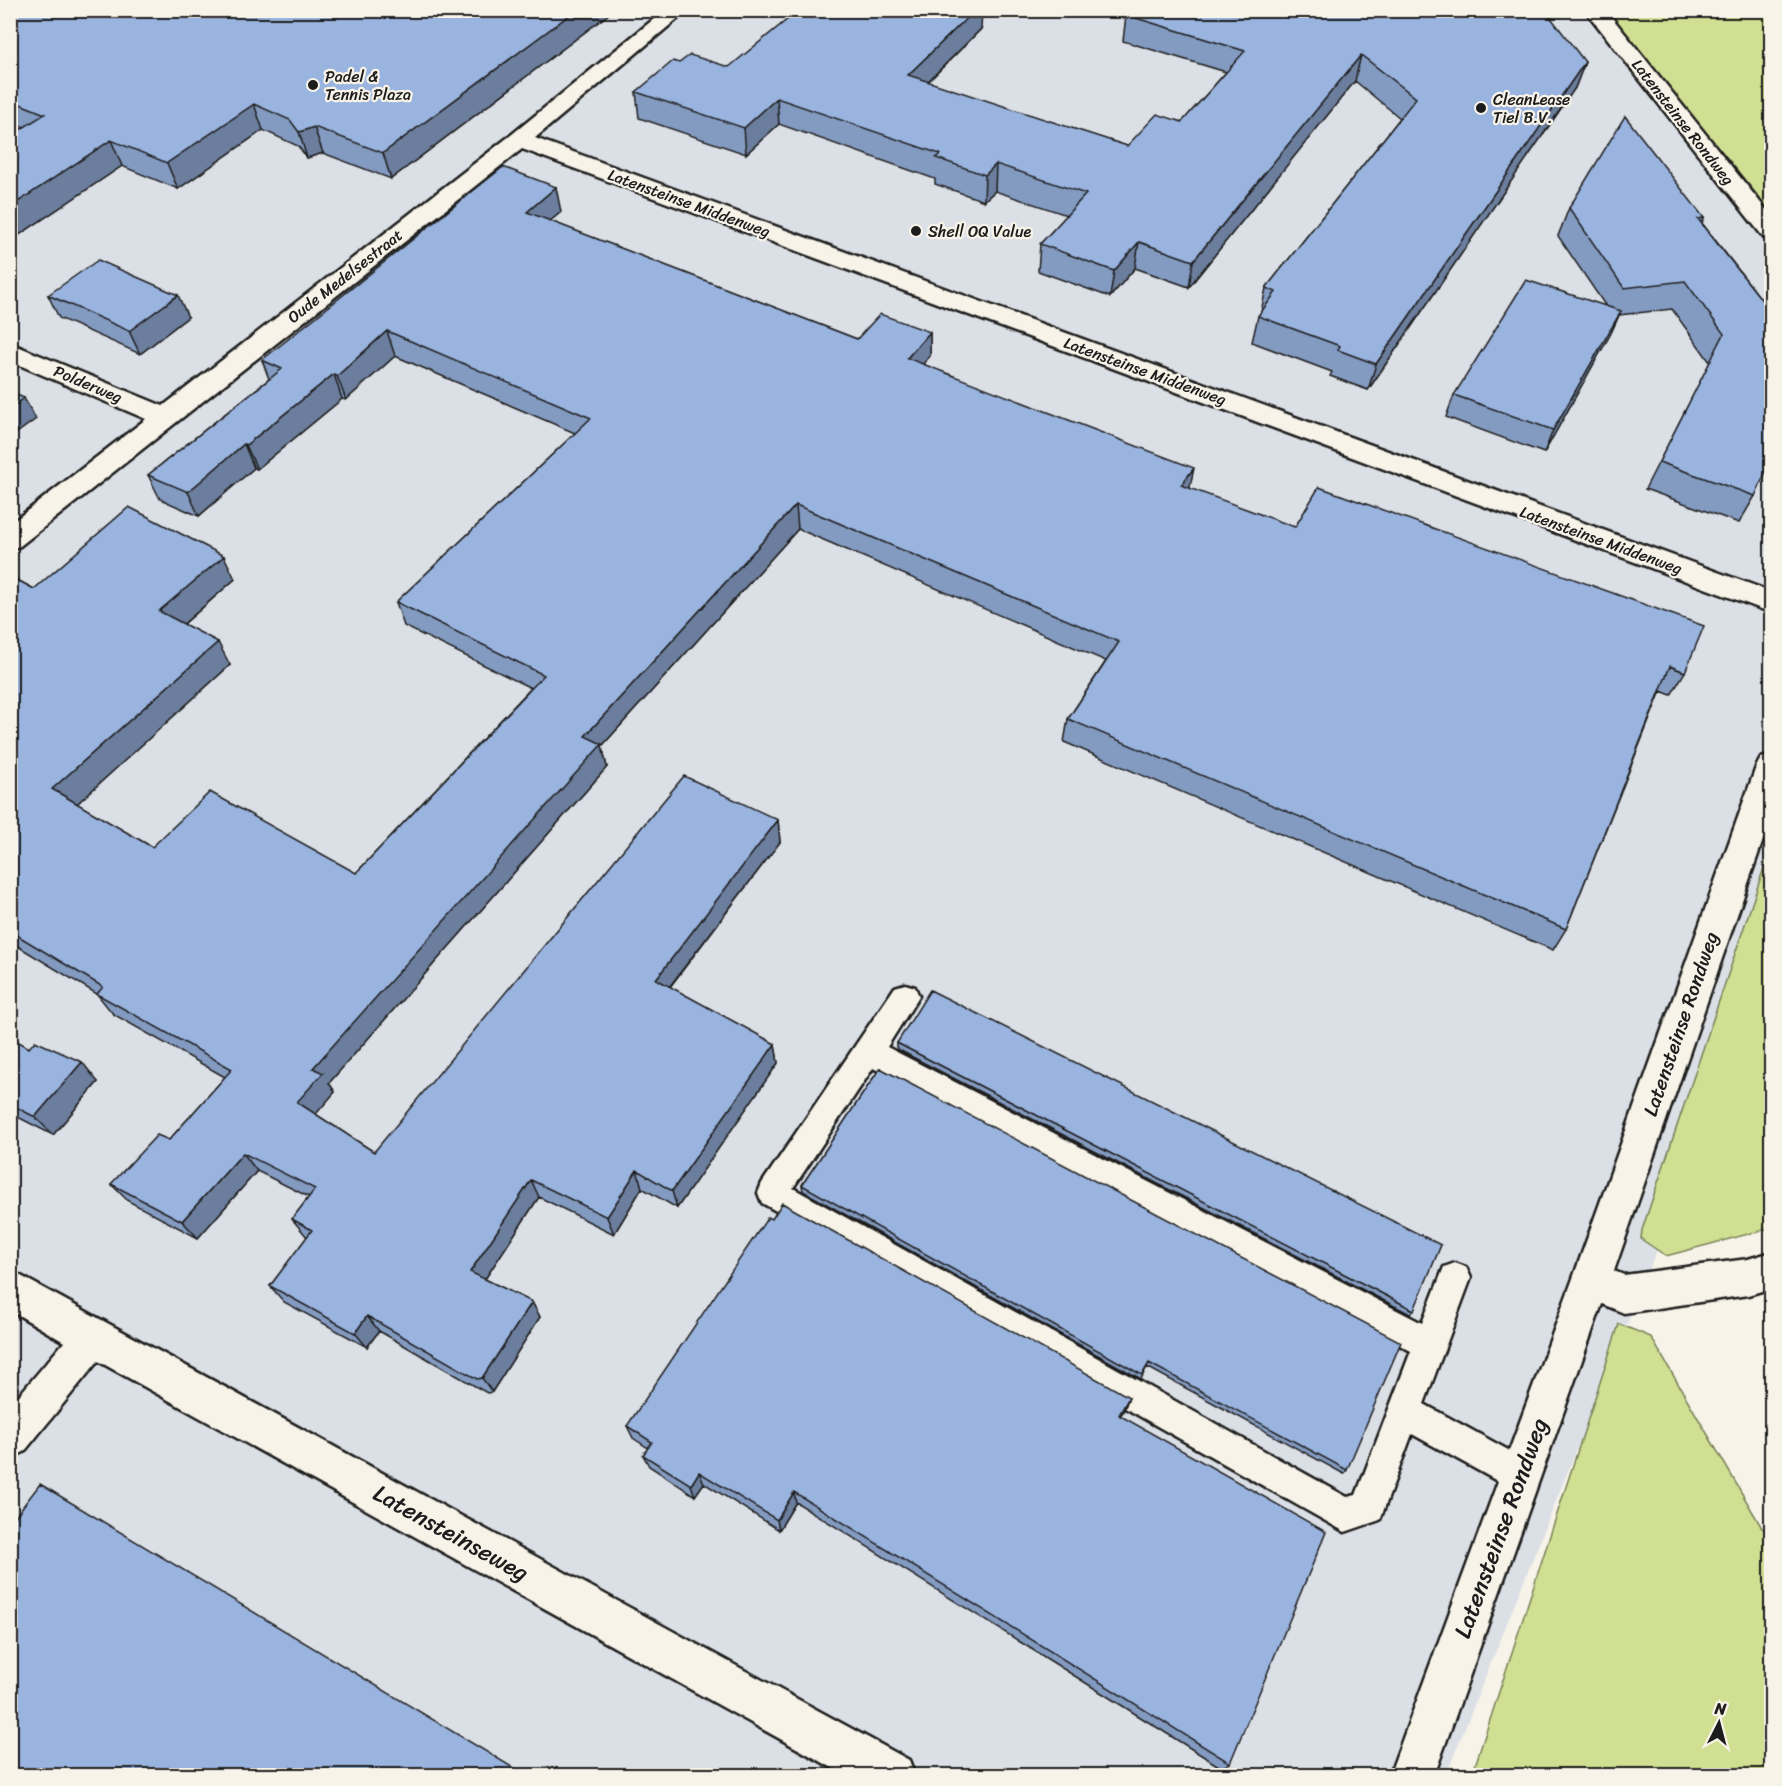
<svg xmlns="http://www.w3.org/2000/svg" width="1782" height="1786" viewBox="0 0 1782 1786" font-family="Sriracha,sans-serif">
  <style>
    .built { fill: #dbe0e6 }
    .green { fill: #d0df92; stroke: #767e57; stroke-width: 1.5 }
    .lines { fill: none; stroke-linecap: round; stroke-linejoin: round }
    .lane-casing { stroke: #1c1c1c; stroke-width: 5 }
    .street-casing { stroke: #1c1c1c; stroke-width: 5 }
    .lane { fill: #f7f3e8; fill-rule: evenodd }
    .street { fill: #f7f3e8; fill-rule: evenodd }
    .wall { fill: #849bc1; stroke: #1c1c1c; stroke-width: 1.5 }
    .shaded-wall { fill: #6c7e9d; stroke: #1c1c1c; stroke-width: 1.5 }
    .building { fill: #9ab4e0; stroke: #1c1c1c; stroke-width: 1.5 }
    .poi-dot { fill: #1c1c1c; stroke: #f7f3e8; stroke-width: 2 }
    .labels { text-anchor: middle; dominant-baseline: central; stroke-width: 4.5; stroke-linejoin: round; paint-order: stroke }
    .far-poi-label { font-size: 16px; fill: #1c1c1c; stroke: #f7f3e8; text-anchor: start }
    .far-street-label { font-size: 16px; fill: #1c1c1c; stroke: #f7f3e8 }
    .street-label { font-size: 20px; fill: #1c1c1c; stroke: #f7f3e8 }
    .near-street-label { font-size: 24px; fill: #1c1c1c; stroke: #f7f3e8 }
  </style>
  <rect width="100%" height="100%" fill="#f7f3e8"/>
  <filter id="ink" filterUnits="userSpaceOnUse"><feTurbulence type="fractalNoise" baseFrequency=".0167" numOctaves="2"/><feDisplacementMap in="SourceGraphic" scale="12" xChannelSelector="R" yChannelSelector="G"/><feConvolveMatrix kernelMatrix="1 2 1 2 8 2 1 2 1" color-interpolation-filters="sRGB"/></filter>
  <g filter="url(#ink)">
    <path class="built" d="M11,11h1643l117,126v784l-111,321 -214,533 -1435,1z"/>
    <path class="green" d="M1606,11h165v201z
      M1771,847v381l-105,28 -25,-17 1,-9z
      M1619,1324l32,13 111,191 9,7v240h-299z"/>
    <g class="lines">
      <g class="lane-casing">
        <path id="lane" d="M905,984l10,3 4,9 -32,51 535,276 22,-56 11,-4 11,4 5,11 -47,126 108,59 5,12 -5,12 -12,5 -12,-5 -96,-53 -32,86 -35,12 -583,-329 -4,-10 4,-10 133,-196zM873,1068l538,283 -55,144 -9,2 -554,-309z"/>
      </g>
      <g class="street-casing">
        <path id="street" d="M665,10h23l-153,128 1237,454v21l-1250,-464 -502,397 -10,3v-25l136,-105 -136,-58v-18l153,63 348,-271z
          M1585,10h21l166,207v23l-8,-2z
          M1772,755v59l-158,457 10,4 124,-16 24,-7v36l-24,7 -124,18 -22,-9 -168,472h-45l183,-495 184,-514 5,-9z
          M10,1270l899,490 6,16h-68l-749,-415 -74,91 -14,6v-52l54,-64 -54,-32z"/>
      </g>
      <use href="#lane" class="lane"/>
      <use href="#street" class="street"/>
    </g>
    <path class="wall" d="M10,10h604l-223,169 -68,-26 -16,5 -9,-12 -35,-16 -85,59 -56,-23 -112,75v-105l14,-9 -14,-6z
      M1126,15l459,47 -10,26 -207,302 -38,-14 2,-4 -80,-30 6,-26 3,-4 5,-24 134,-170 -45,-37 -166,206 -54,-19 -25,29 -72,-26 2,-27 27,-29 -72,-24 -11,10 -49,-17v-5l-156,-55 -33,30 -107,-36 -3,-26 43,-29 50,4 252,-38 -53,53 199,64 55,-24 44,-50 -103,-31z
      M1569,208l135,10 -2,5 70,90 -17,183 -16,27 -94,-34 65,-127 -38,-53 -53,6 -8,18 -67,120 -98,-36 8,-22 151,-90 -47,-69z
      M561,212l-11,9 307,118 73,-7v24l-7,8 267,125 495,183 -14,23 -10,-4 -95,238 -13,21 -489,-208 4,-23 38,-58 -308,-132 -196,217 5,21 -278,316 6,9 -20,22 59,38 404,-332 2,22 -110,145 105,57 3,19 -101,145 -35,-20 -28,46 -75,-37 -54,82 47,23 8,15 -48,75 -5,1 -108,-62 -12,16 -83,-45 -14,-16 37,-49 -15,-18 17,-22 -52,-26 -59,67 -70,-37 -17,-17 58,-44 56,-63 -112,-63 -16,-20 -86,-52 -1,1v-367l24,13 201,-10 -51,45 46,41 -154,139 76,43 204,26 175,-185 -127,-62 -8,-24 179,-169 -180,-77 -49,44 -4,-1 -85,70 -3,-1 -55,48 -39,-17 -12,-24 121,-96 -7,-19z
      M48,295l140,22 -48,37 -81,-36z
      M10,1037l19,11 69,34 -45,53 -43,-22z
      M897,1043l517,267 -4,4 -513,-265z
      M880,1068l467,402 -3,4 -197,-107 -6,12 -338,-188 -1,-6z
      M1129,1397l-9,19 110,347 -8,5 -426,-266 -17,28 -75,-47 -9,13 -46,-30 -6,-11 5,-7 -15,-10 -6,-12z"/>
    <path class="shaded-wall" d="M576,10h38l-223,169 -8,-26z
      M975,10h7l-1,19 -73,72v-26z
      M1361,55l-6,26 -166,206 4,-26z
      M1585,62l-10,26 -207,302 8,-26z
      M777,98l2,26 -33,30 -2,-26z
      M254,104l9,26 -85,59 -11,-26z
      M314,127l9,26 -16,5 -8,-26z
      M111,140l11,26 -112,75v-34z
      M996,164l-1,27 -11,10 1,-26z
      M556,187l5,25 -29,24 -5,-24z
      M1139,242l-4,26 -25,29 4,-26z
      M178,295l10,22 -48,37 -11,-23z
      M1621,311l-10,22 -67,120 9,-23z
      M387,331l8,25 -49,44 -9,-24z
      M930,332v24l-23,26v-24z
      M334,374l8,25 -85,70 -11,-24z
      M24,398l12,21 -26,19v-29z
      M244,444l10,24 -55,48 -11,-24z
      M1194,468l-5,24 -8,-7z
      M796,505l2,24 -196,217 5,21 -278,316 6,9 -25,29 -13,-19 16,-34 272,-332z
      M224,556l11,23 -63,55 -13,-23z
      M218,642l12,23 -162,147 -16,-23z
      M778,820l2,22 -120,157 -4,-20z
      M775,1044l3,19 -101,145 -5,-17z
      M82,1062l16,20 -45,53 -18,-18z
      M243,1153l14,18 -59,67 -16,-17z
      M637,1170l5,18 -28,46 -7,-17z
      M531,1180l8,17 -60,91 -9,-16z
      M532,1302l8,15 -48,75 -10,-14z
      M367,1316l12,15 -12,16 -12,-14z
      M1129,1397l-5,13 -10,17 5,-12z
      M699,1472l5,11 -9,13 -4,-11z
      M794,1492l2,10 -17,28 -2,-10z"/>
    <path class="building" d="M10,10h566l-193,143 -69,-26 -15,5 -9,-12 -36,-16 -87,59 -56,-23 -101,67v-71l35,-22 -35,-14z
      M799,10h176l-67,65 219,71 30,-32 25,8 63,-71 -119,-36 4,-5h415l40,52 -209,302 -38,-14 2,-4 -82,-30 18,-24 -10,-4 150,-190 -55,-43 -168,206 -54,-19 -25,29 -74,-27 46,-50 -90,-30 -11,11 -49,-17 4,-4 -163,-56 -33,30 -108,-36 37,-31 6,2 11,-8 39,12z
      M1625,116l79,102 -6,1 74,94v145l-17,38 -96,-34 65,-128 -39,-53 -61,7 -55,-80z
      M503,167l53,20 -29,25 330,127 23,-25 50,18 -23,26 287,110 -13,17 114,42 24,-40 385,139 -19,46 -15,-6 -104,263 -498,-210 51,-77 -323,-137 -211,231 17,8 -289,324 10,5 -26,29 77,50 310,-376 94,44 -122,159 119,65 -103,147 -35,-21 -30,47 -76,-37 -61,92 62,30 -50,76 -5,1 -110,-63 -12,17 -85,-47 42,-56 -20,-11 23,-30 -72,-36 -61,68 -71,-37 46,-49 12,5 63,-71 -135,-75 6,-7 -93,-56v-355l24,13 95,-82 95,49 -65,55 59,31 -166,147 100,58 58,-55 146,81 188,-198 -148,-73 195,-184 -204,-87 -50,45 -3,-2 -88,71 -2,-1 -56,48 -40,-17 134,-106 -20,-9z
      M98,260l80,35 -49,36 -81,-36z
      M1526,280l95,31 -68,119 -99,-35z
      M10,392l14,6 -14,11z
      M930,990l511,255 -27,65 -517,-267z
      M10,1037l19,11 6,-7 47,21 -47,55 -25,-13z
      M880,1068l521,274 -54,128 -198,-107 -7,12 -340,-190z
      M782,1203l347,194 -10,18 207,117 -96,231 -436,-271 -17,28 -78,-48 -8,13 -48,-30 9,-13 -25,-16 141,-209 4,2z
      M40,1484l487,292h-517v-253z"/>
  </g>
  <g class="poi-dot">
    <circle cx="313" cy="85" r="6"/>
    <circle cx="1481" cy="108" r="6"/>
    <circle cx="916" cy="231" r="6"/>
  </g>
  <g class="labels">
    <g class="far-poi-label">
      <text x="325" y="76">Padel &amp;<tspan x="325" dy="18">Tennis Plaza</tspan></text>
      <text x="1493" y="99">CleanLease<tspan x="1493" dy="18">Tiel B.V.</tspan></text>
      <text x="928" y="231">Shell OQ Value</text>
    </g>
    <g class="far-street-label">
      <text transform="translate(1683 122) rotate(52)">Latensteinse Rondweg</text>
      <text transform="translate(689 203) rotate(20)">Latensteinse Middenweg</text>
      <text transform="translate(345 276) rotate(-38)">Oude Medelsestraat</text>
      <text transform="translate(1145 371) rotate(20)">Latensteinse Middenweg</text>
      <text transform="translate(88 384) rotate(23)">Polderweg</text>
      <text transform="translate(1601 540) rotate(20)">Latensteinse Middenweg</text>
    </g>
    <g class="street-label">
      <text transform="translate(1681 1024) rotate(-71)">Latensteinse Rondweg</text>
    </g>
    <g class="near-street-label">
      <text transform="translate(1501 1528) rotate(-70)">Latensteinse Rondweg</text>
      <text transform="translate(451 1533) rotate(29)">Latensteinseweg</text>
    </g>
  </g>
  <rect width="1782" height="1786" fill="none" stroke="#f7f3e8" stroke-width="36"/>
  <rect x="18" y="18" width="1746" height="1750" fill="none" stroke="#1c1c1c" stroke-width="2" filter="url(#ink)"/>
  <g transform="translate(1719 1723) rotate(6)" stroke="#f7f3e8" stroke-width="4.5" paint-order="stroke">
  <path d="M0-4.5L10 22L0 15L-10 22Z" fill="#1c1c1c"/>
  <text y="-9" font-size="16" font-weight="bold" text-anchor="middle" fill="#1c1c1c">N</text>
  </g>
</svg>
